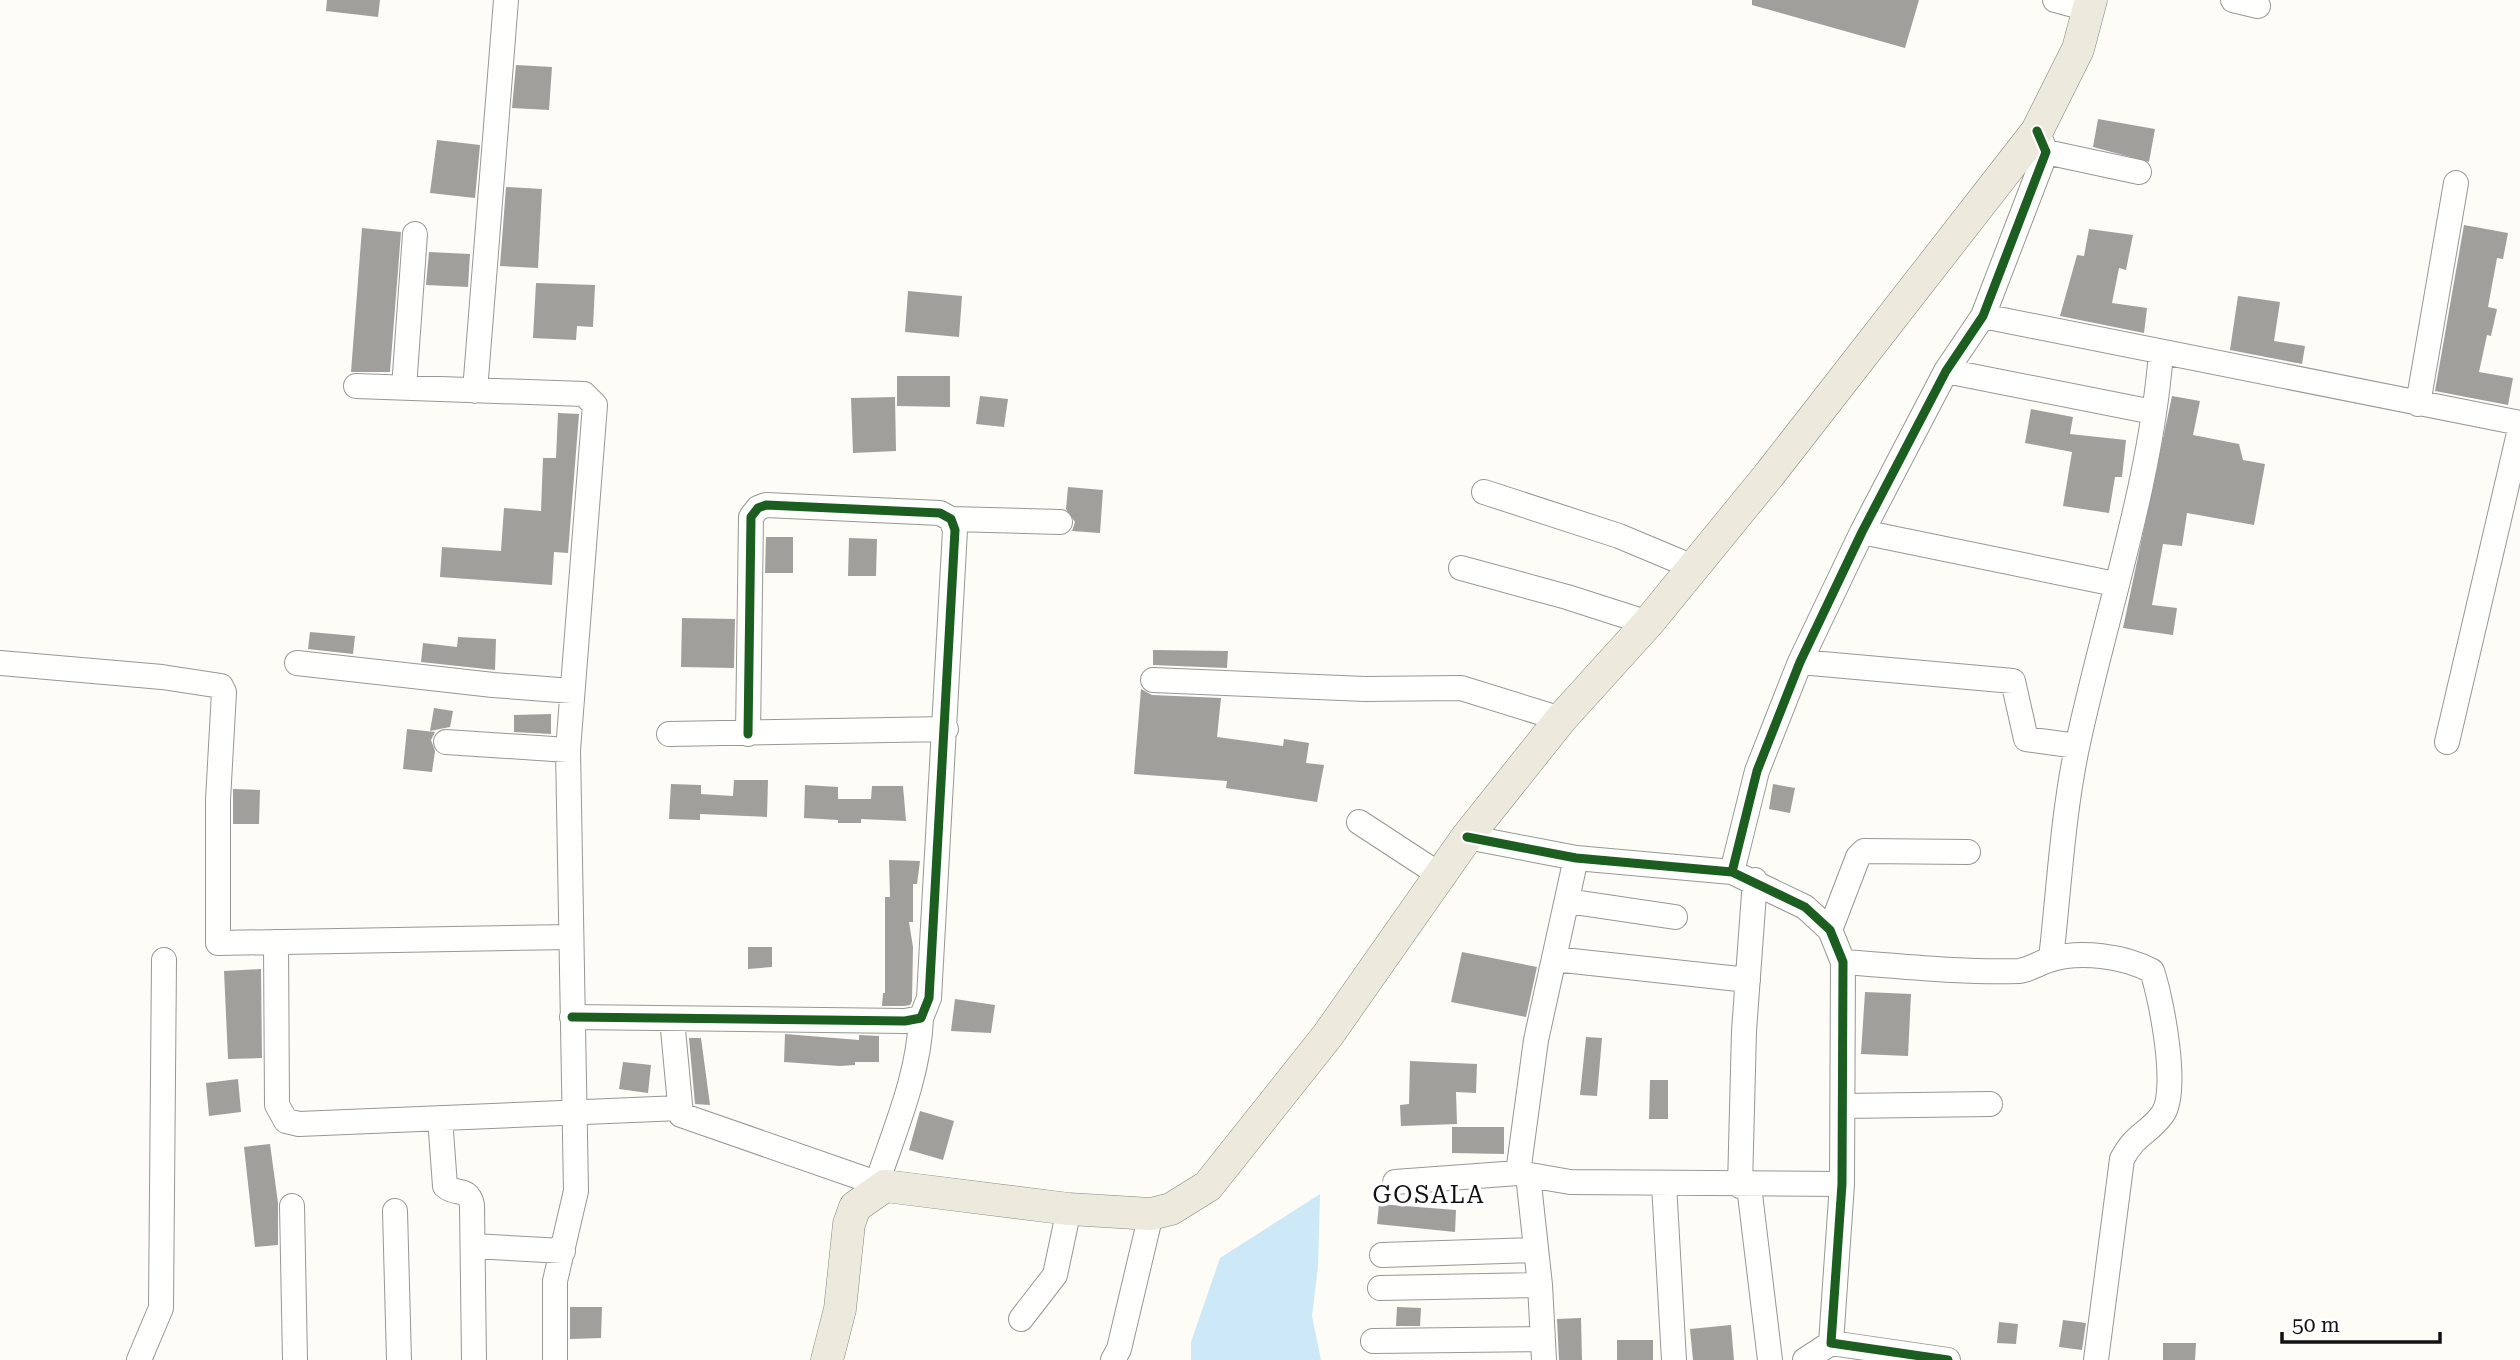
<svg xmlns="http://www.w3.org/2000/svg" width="2520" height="1360" viewBox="0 0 2520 1360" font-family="'Roboto Serif',serif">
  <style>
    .water { fill: #cde8f7 }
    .building { fill: #a19f9c }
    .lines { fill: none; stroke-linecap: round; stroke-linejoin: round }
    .minor-casing { stroke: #979795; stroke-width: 26 }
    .major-casing { stroke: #858482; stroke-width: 33 }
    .minor { stroke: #fffffe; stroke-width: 24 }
    .major { stroke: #ede9dc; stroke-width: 32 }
    .cycleway-casing { stroke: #fff; stroke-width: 13 }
    .cycleway { stroke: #1b5e20; stroke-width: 9 }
    .labels { text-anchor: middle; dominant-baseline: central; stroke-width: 7; stroke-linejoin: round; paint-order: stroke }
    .quarter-label { font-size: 24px; letter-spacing: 2px; fill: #111; stroke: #fff }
  </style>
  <rect width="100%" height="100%" fill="#fdfcf7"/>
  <path class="water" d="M1320,1194l-2,73 -6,49 9,44h-130v-18l29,-84z"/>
  <path class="building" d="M327,0h53l-2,17 -52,-6z
    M1752,0h167l-14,48 -153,-43z
    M516,65l36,2 -3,43 -37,-2z
    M2098,119l57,10 -6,33 -56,-15z
    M437,140l43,5 -5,53 -45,-5z
    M506,187l36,2 -4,79 -38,-2z
    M2464,225l44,8 -5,26 -6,-1 -9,49 9,2 -6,27 -4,-1 -8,37 34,6 -5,27 -73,-14z
    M362,228l39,4 -11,140h-39z
    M2089,229l44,6 -7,35 -7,-2 -7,35 35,5 -3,25 -84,-17 17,-61 7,1z
    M429,252l41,2 -2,33 -42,-2z
    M536,283l59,2 -2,42 -16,-1 -1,14 -43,-2z
    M908,291l54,5 -3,41 -54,-5z
    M2238,296l42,6 -6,39 31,5 -3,18 -72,-14z
    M897,376h53v31l-53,-1z
    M980,396l28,3 -4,28 -28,-3z
    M2172,396l28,5 -7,34 46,9 4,16 22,4 -11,61 -67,-12 -5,33 -19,-2 -11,61 25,3 -4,27 -50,-7z
    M895,397l1,54 -43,2 -2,-55z
    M2031,409l42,8 -3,17 56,6 -4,37h-7l-6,36 -46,-7 9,-54 -47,-9z
    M558,413l21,1 -11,139 -14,-1 -2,33 -112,-8 2,-30 59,4 3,-43 37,3 2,-53h13z
    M1068,487l35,3 -3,43 -28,-2 3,-9 -9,-13z
    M766,537h27v36h-28z
    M849,538l28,1 -1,37h-28z
    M682,618l53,1 -1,49 -53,-1z
    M310,632l45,4 -2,18 -45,-5z
    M458,637l38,2 -1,31 -74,-8 2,-19 34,4z
    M1153,650l75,1 -1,17 -74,-3z
    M1141,689l11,6 69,3 -4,39 66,9 1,-7 25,4 -3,20 18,2 -7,37 -91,-14 1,-7 -93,-7z
    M434,708l19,3 -3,16 -20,4z
    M551,714v20l-37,-2v-17z
    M407,729l28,3 -4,8 4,11 -3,21 -29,-3z
    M734,780h34l-1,37 -67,-3v6l-31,-1 2,-35 30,1v9l32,2z
    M1773,784l22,4 -5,25 -21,-4z
    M805,785l33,2v12h33l1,-13h31l3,35 -45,-2v4h-23v-3l-34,-2z
    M233,789l27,1 -1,34h-26z
    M889,860l31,1 -3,23h-4v38h-4l4,25 -1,54 -2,4 -6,1h-22l1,-13h2v-96h5z
    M748,947h24v20l-24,2z
    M1462,952l75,15 -11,50 -75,-15z
    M261,969l1,89 -34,1 -4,-88z
    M1865,992l46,2 -3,62 -47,-2z
    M955,999l40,6 -4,28 -40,-2z
    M785,1034l74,6v-5l20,1v26h-24v3l-15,1 -56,-4z
    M1586,1037l16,1 -5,58 -17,-1z
    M689,1038h12l9,67 -15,-1z
    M1410,1061l67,3 -1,29 -20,-1 1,32 -56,2 -1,-21 9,-1z
    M623,1062l28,3 -3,28 -29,-4z
    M238,1079l3,33 -32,4 -3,-33z
    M1650,1080h18v39h-19z
    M920,1111l34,10 -11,39 -34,-10z
    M1452,1127h52v27l-52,-1z
    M270,1144l8,59v42l-23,2 -11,-100z
    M1379,1204l77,6 -1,22 -78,-8z
    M570,1307h32l-1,31 -31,1z
    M1397,1307l24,1 -1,18h-24z
    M1581,1318l1,42h-23l-2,-41z
    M2063,1320l23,3 -4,27 -23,-3z
    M1999,1322l19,2 -2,20 -19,-1z
    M1731,1325l3,35h-41l-3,-31z
    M1617,1340h36v20h-36z
    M2163,1343h33l-1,17h-32z"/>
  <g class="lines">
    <g class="minor-casing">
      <path id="minor" d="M2055,0l33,9
        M2233,0l25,6
        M2046,152l93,20
        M1983,316l537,107
        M1946,371l207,41
        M356,386l228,8 11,11 -27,345 8,441 -21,90v79
        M404,388l11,-154
        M475,391l31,-391
        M2418,404l38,-221
        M1484,492l135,44 74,31
        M1862,532l253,52
        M1461,568l106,29 81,26
        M1800,662l213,19 13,58 51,7
        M0,663l162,14 59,9 3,6 -6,108v143l352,-6
        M297,663l196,22 79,6
        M1153,680l212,9 96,-1 100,31
        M669,734l277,-5
        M748,734l3,-217 7,-9 8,-3 174,8 11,6 109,3
        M446,742l122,8
        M2447,742l73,-313
        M1359,822l81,53
        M1467,837l109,21 156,14 73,35 25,23 13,32 -1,222 -11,159 117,17
        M1732,872l25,-101 43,-109 62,-130 84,-161 37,-55 63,-164 -9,-21
        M1567,901l108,16
        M1830,930l28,-73 6,-6 104,1
        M276,942l1,163 9,16 13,3 381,-16
        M1554,959l194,21
        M2051,959c8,-70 12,-148 27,-216 28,-130 73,-259 83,-391
        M1843,962c58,4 117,11 176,9 10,-1 20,-8 30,-11 31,-10 75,-4 103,11 9,26 28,122 10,144 -14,19 -26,18 -40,44l-26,201
        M572,1017l333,4 16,-3 8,-20 26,-468 -4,-11
        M672,1019l9,96 204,71
        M1843,1106l147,-2
        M440,1118l5,68c11,10 23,0 27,19l2,155
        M1518,1173l18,-133 40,-182
        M1528,1175l12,110 4,75
        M1395,1182l123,-9 52,9 272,2
        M877,1183c18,-54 42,-108 44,-165
        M1664,1184l10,176
        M1740,1186l4,-155 11,-151
        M1749,1186l21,174
        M292,1206l3,154
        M395,1211l4,149
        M473,1246l90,5
        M1382,1255l154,-5
        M1380,1288l160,-3
        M1021,1319l34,-44 14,-66
        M1373,1341l169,-2
        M139,1360l22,-52 3,-348
        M1113,1360l6,-11 32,-135
        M1805,1360l26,-17"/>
    </g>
    <g class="major-casing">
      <path id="major" d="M827,1360l13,-51 9,-85 6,-17 30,-21 184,23 82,5 20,-5 37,-23 120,-151 139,-198 94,-118 87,-96 121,-148 268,-344 41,-82 13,-49"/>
    </g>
    <use href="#minor" class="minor"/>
    <use href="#major" class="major"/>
    <g class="cycleway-casing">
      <path id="cycleway" d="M1467,837l109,21 156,14 73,35 25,23 13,32 -1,222 -11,159 117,17
        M1732,872l25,-101 43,-109 62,-130 84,-161 37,-55 63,-164 -9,-21
        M572,1017l333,4 16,-3 8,-20 26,-468 -4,-11 -11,-6 -174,-8 -8,3 -7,9 -3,217"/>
    </g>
    <use href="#cycleway" class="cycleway"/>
  </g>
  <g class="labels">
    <g class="quarter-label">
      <text x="1429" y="1195">GOSALA</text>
    </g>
  </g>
  <path d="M2282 1332v10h158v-10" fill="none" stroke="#111111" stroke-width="3.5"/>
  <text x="2292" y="1332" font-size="21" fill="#111111" stroke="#ffffff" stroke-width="5" paint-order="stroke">50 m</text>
</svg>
